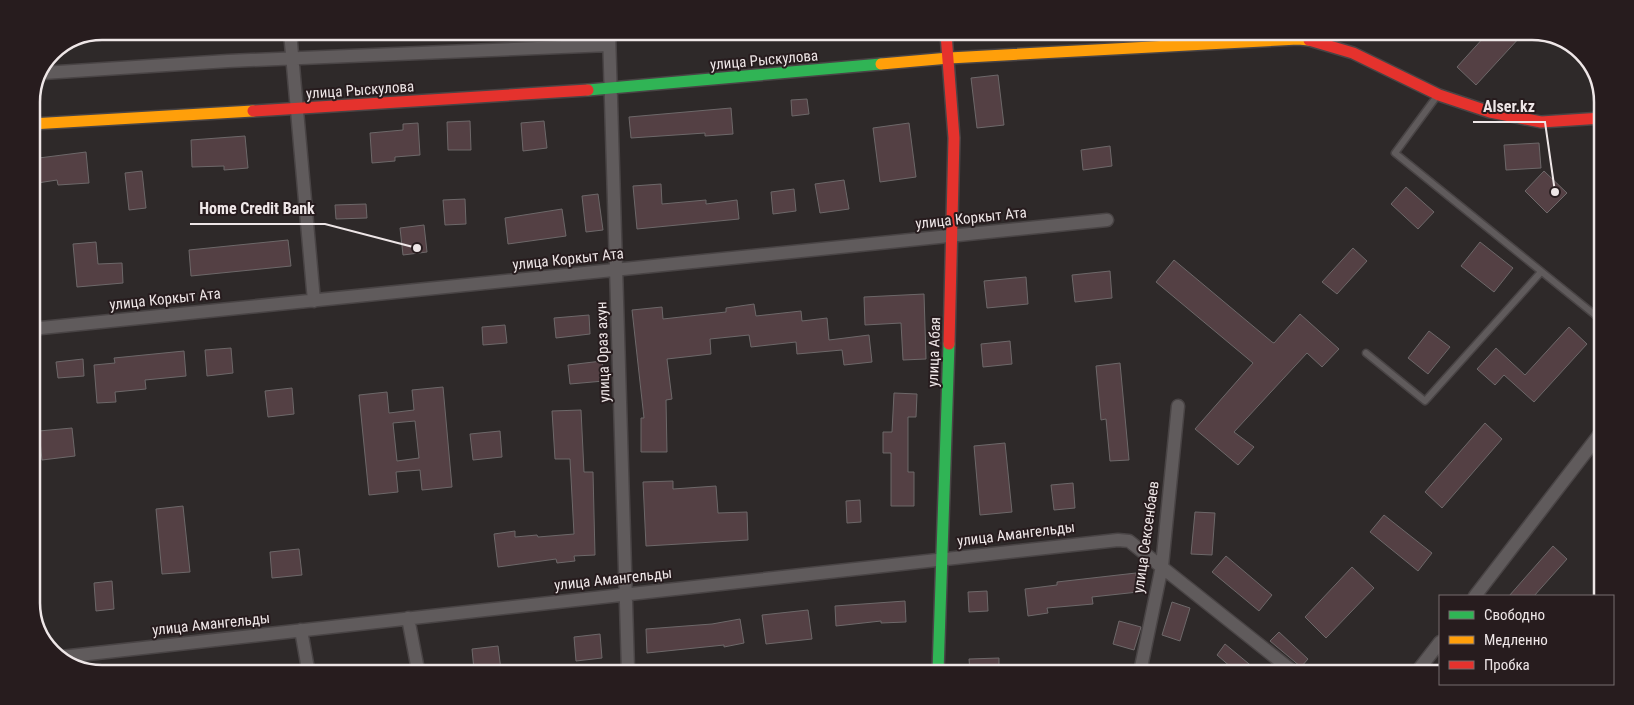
<svg xmlns="http://www.w3.org/2000/svg" width="1634" height="705" viewBox="0 0 1634 705" font-family="'Roboto Condensed',sans-serif">
  <style>
    .building { fill: #544044; stroke: #6d6869; fill-rule: evenodd }
    .lines { fill: none; stroke-linecap: round; stroke-linejoin: round }
    .lane-casing { stroke: #494445; stroke-width: 9 }
    .street-casing { stroke: #494445; stroke-width: 15 }
    .fast-casing { stroke: #494445; stroke-width: 14 }
    .slow-casing { stroke: #494445; stroke-width: 14 }
    .jam-casing { stroke: #494445; stroke-width: 14 }
    .lane { stroke: #605b5c; stroke-width: 6 }
    .street { stroke: #605b5c; stroke-width: 12 }
    .fast { stroke: #30b455; stroke-width: 11 }
    .slow { stroke: #ff9f0a; stroke-width: 11 }
    .jam { stroke: #e5322d; stroke-width: 11 }
    .labels { text-anchor: middle; dominant-baseline: central; stroke-width: 4; stroke-linejoin: round; paint-order: stroke }
    .street-label { font-size: 15px; fill: #eee6e7; stroke: #271c1e }
    .rim { fill: none; stroke: #eee6e7; stroke-width: 2.5 }
    .leader { fill: none; stroke: #eee6e7; stroke-width: 2 }
    .callout-dot { fill: #eee6e7; stroke: #271c1e; stroke-width: 2 }
    .callout-label { font-size: 16px; text-anchor: middle; font-weight: bold; fill: #eee6e7; stroke: #271c1e; stroke-width: 4; stroke-linejoin: round; paint-order: stroke }
  </style>
  <rect width="100%" height="100%" fill="#2e2929"/>
  <path class="building" d="M1485,36h36l-45,49 -19,-18z
    M998,75l6,50 -27,3 -6,-50z
    M807,99l2,15 -17,2 -1,-16z
    M731,108l2,26 -28,2v-3l-74,5 -2,-21z
    M470,121l1,29h-23l-1,-28z
    M544,121l3,27 -24,3 -2,-28z
    M418,123l2,32 -25,2v4l-23,2 -2,-30 33,-3v-6z
    M909,123l7,54 -36,5 -7,-54z
    M245,136l3,32 -24,2v-4l-32,1 -1,-27z
    M1539,143l2,25 -35,2 -2,-25z
    M1110,146l2,20 -29,4 -2,-20z
    M86,152l3,31 -31,2 -1,-5 -26,4v-25z
    M142,171l4,37 -17,2 -4,-37z
    M1544,171l23,22 -20,20 -22,-22z
    M844,180l5,29 -29,4 -5,-29z
    M661,184l1,20 44,-4v4l31,-4 2,19 -102,10 -4,-43z
    M1406,187l28,25 -16,17 -27,-25z
    M794,189l2,22 -23,3 -2,-22z
    M598,194l5,36 -17,2 -4,-36z
    M465,199l1,25 -21,1 -2,-25z
    M366,204l1,14 -31,1 -1,-14z
    M562,209l4,27 -58,8 -3,-26z
    M424,225l3,27 -24,3 -3,-27z
    M288,240l3,26 -100,10 -2,-26z
    M96,242l2,22 24,-1 1,20 -46,4 -4,-43z
    M1480,242l33,26 -19,24 -33,-26z
    M1353,248l14,13 -30,33 -15,-12z
    M1174,260l98,82 2,1 26,-29 39,35 -17,18 -15,-14 -73,79 20,15 -16,18 -43,-36 58,-66 -97,-81z
    M1110,271l2,27 -37,4 -3,-27z
    M1026,277l2,27 -41,4 -3,-27z
    M924,294l2,65 -23,1 -2,-37 -36,2 -1,-28z
    M754,304l2,12 45,-5 1,10 25,-3 2,22 40,-5 3,27 -28,3 -2,-15 -45,4 -1,-12 -45,5 -2,-12 -39,4 1,15 -44,5 5,40 -6,1 1,52h-26v-34h3l-12,-108 30,-3 1,12 63,-7v-4z
    M589,315l1,19 -34,4 -2,-20z
    M505,325l2,18 -24,2 -1,-18z
    M1569,327l18,17 -53,58 -30,-27 -9,10 -18,-16 19,-21 29,27z
    M1429,331l21,16 -22,27 -20,-16z
    M1010,341l2,23 -29,3 -2,-23z
    M231,348l2,25 -26,3 -2,-26z
    M184,351l2,25 -41,4 1,9 -31,3 1,10 -19,1 -3,-38 21,-2 -1,-5z
    M83,359l1,17 -26,2 -2,-16z
    M602,361l2,20 -34,3 -2,-19z
    M1120,363l9,97 -19,1 -4,-42 -5,1 -5,-54z
    M443,387l9,100 -30,3 -2,-20 -24,2 2,20 -29,3 -10,-100 28,-3 2,21 25,-3 -2,-20zM415,421l4,37 -22,3 -4,-38z
    M292,388l2,26 -26,3 -3,-26z
    M894,393l23,1 -1,23h-8v55h6v34h-23v-53h-8v-21h9z
    M581,410l3,62h9l2,83 -21,1 1,5 -18,2 -1,-4 -58,8 -4,-33 21,-3v6l22,-2 1,2 36,-3 -4,-75h-15l-3,-48z
    M1485,423l17,16 -60,69 -17,-16z
    M72,428l3,28 -33,4 -3,-29z
    M500,431l2,26 -29,3 -3,-26z
    M1005,443l7,69 -32,3 -6,-69z
    M673,481v8l43,-3 2,27 29,-1 1,28 -102,6 -3,-64z
    M1073,483l2,25 -21,2 -3,-25z
    M860,500l1,22 -14,1 -1,-22z
    M183,506l7,66 -28,2 -6,-65z
    M1195,512l20,1 -3,42 -21,-1z
    M1384,515l48,38 -14,18 -48,-39z
    M1553,546l14,13 -33,37h-25z
    M299,549l3,26 -30,3 -2,-26z
    M1226,556l46,39 -13,16 -47,-39z
    M1352,567l22,21 -48,50 -21,-21z
    M1136,573l2,19 -46,5 1,7 -46,4 1,5 -20,3 -3,-27 32,-4v-3z
    M112,581l2,28 -18,2 -2,-28z
    M987,591l1,20 -19,1 -1,-20z
    M905,601l1,21 -25,1v-2l-45,5 -1,-20z
    M1172,602l18,6 -10,33 -18,-6z
    M808,610l4,29 -46,5 -4,-29z
    M740,619l4,24 -20,4v-2l-77,8 -1,-24 66,-5z
    M1119,621l22,6 -7,23 -21,-6z
    M1279,632l29,27 -7,8 -31,-26z
    M600,634l2,24 -26,3 -2,-24z
    M1225,644l35,29h-32l4,-5 -15,-13z
    M498,646l3,24h-27l-2,-21z
    M999,658v14h-29l-1,-13z"/>
  <g class="lines">
    <g class="lane-casing">
      <path id="lane" d="M1437,96l-42,57 205,166
        M1366,353l59,48 116,-129"/>
    </g>
    <g class="street-casing">
      <path id="street" d="M290,32l24,269
        M609,33l19,637
        M43,73l185,-12 381,-16
        M31,329l1076,-109
        M1475,596l124,-161
        M408,618l10,52
        M301,630l7,39
        M61,657l1057,-117 11,1 166,132
        M1140,672l22,-106 16,-160
        M1416,673l24,-31"/>
    </g>
    <g class="fast-casing">
      <path id="fast" d="M588,90l293,-26
        M938,672l11,-328"/>
    </g>
    <g class="slow-casing">
      <path id="slow" d="M881,64l68,-6 349,-19 11,1
        M31,124l222,-13"/>
    </g>
    <g class="jam-casing">
      <path id="jam" d="M946,34l8,104 -5,206
        M1309,40l44,13 86,42 51,17 51,10 61,-4
        M253,111l335,-21"/>
    </g>
    <use href="#lane" class="lane"/>
    <use href="#street" class="street"/>
    <use href="#fast" class="fast"/>
    <use href="#slow" class="slow"/>
    <use href="#jam" class="jam"/>
  </g>
  <g class="labels">
    <g class="street-label">
      <text transform="translate(764 60) rotate(-5)">улица Рыскулова</text>
      <text transform="translate(360 90) rotate(-4)">улица Рыскулова</text>
      <text transform="translate(971 218) rotate(-6)">улица Коркыт Ата</text>
      <text transform="translate(568 259) rotate(-6)">улица Коркыт Ата</text>
      <text transform="translate(165 299) rotate(-6)">улица Коркыт Ата</text>
      <text transform="translate(603 352) rotate(-92)">улица Ораз ахун</text>
      <text transform="translate(934 352) rotate(-88)">улица Абая</text>
      <text transform="translate(1016 534) rotate(-7)">улица Амангельды</text>
      <text transform="translate(1146 537) rotate(-82)">улица Сексенбаев</text>
      <text transform="translate(613 579) rotate(-6)">улица Амангельды</text>
      <text transform="translate(211 624) rotate(-6)">улица Амангельды</text>
    </g>
  </g>
  <path d="M0 0H1634V705H0ZM102 40H1532A62 62 0 0 1 1594 102V603A62 62 0 0 1 1532 665H102A62 62 0 0 1 40 603V102A62 62 0 0 1 102 40Z" fill="#271c1e" fill-rule="evenodd"/>
  <path class="rim" d="M102 40H1532A62 62 0 0 1 1594 102V603A62 62 0 0 1 1532 665H102A62 62 0 0 1 40 603V102A62 62 0 0 1 102 40Z"/>
  <path class="leader" d="M1555 192L1545 122H1473M417 248L325 224H190"/>
  <g class="callout-dot">
    <circle cx="1555" cy="192" r="5"/>
    <circle cx="417" cy="248" r="5"/>
  </g>
  <g class="callout-label">
    <text x="1509" y="112">Alser.kz</text>
    <text x="257" y="214">Home Credit Bank</text>
  </g>
  <rect x="1439" y="595" width="175" height="90" fill="#271c1e" stroke="#776d6e"/>
  <rect x="1449" y="611" width="25" height="8" fill="#30b455" stroke="#776d6e"/>
  <text x="1484" y="620" font-size="15" fill="#eee6e7">Свободно</text>
  <rect x="1449" y="636" width="25" height="8" fill="#ff9f0a" stroke="#776d6e"/>
  <text x="1484" y="645" font-size="15" fill="#eee6e7">Медленно</text>
  <rect x="1449" y="661" width="25" height="8" fill="#e5322d" stroke="#776d6e"/>
  <text x="1484" y="670" font-size="15" fill="#eee6e7">Пробка</text>
</svg>
